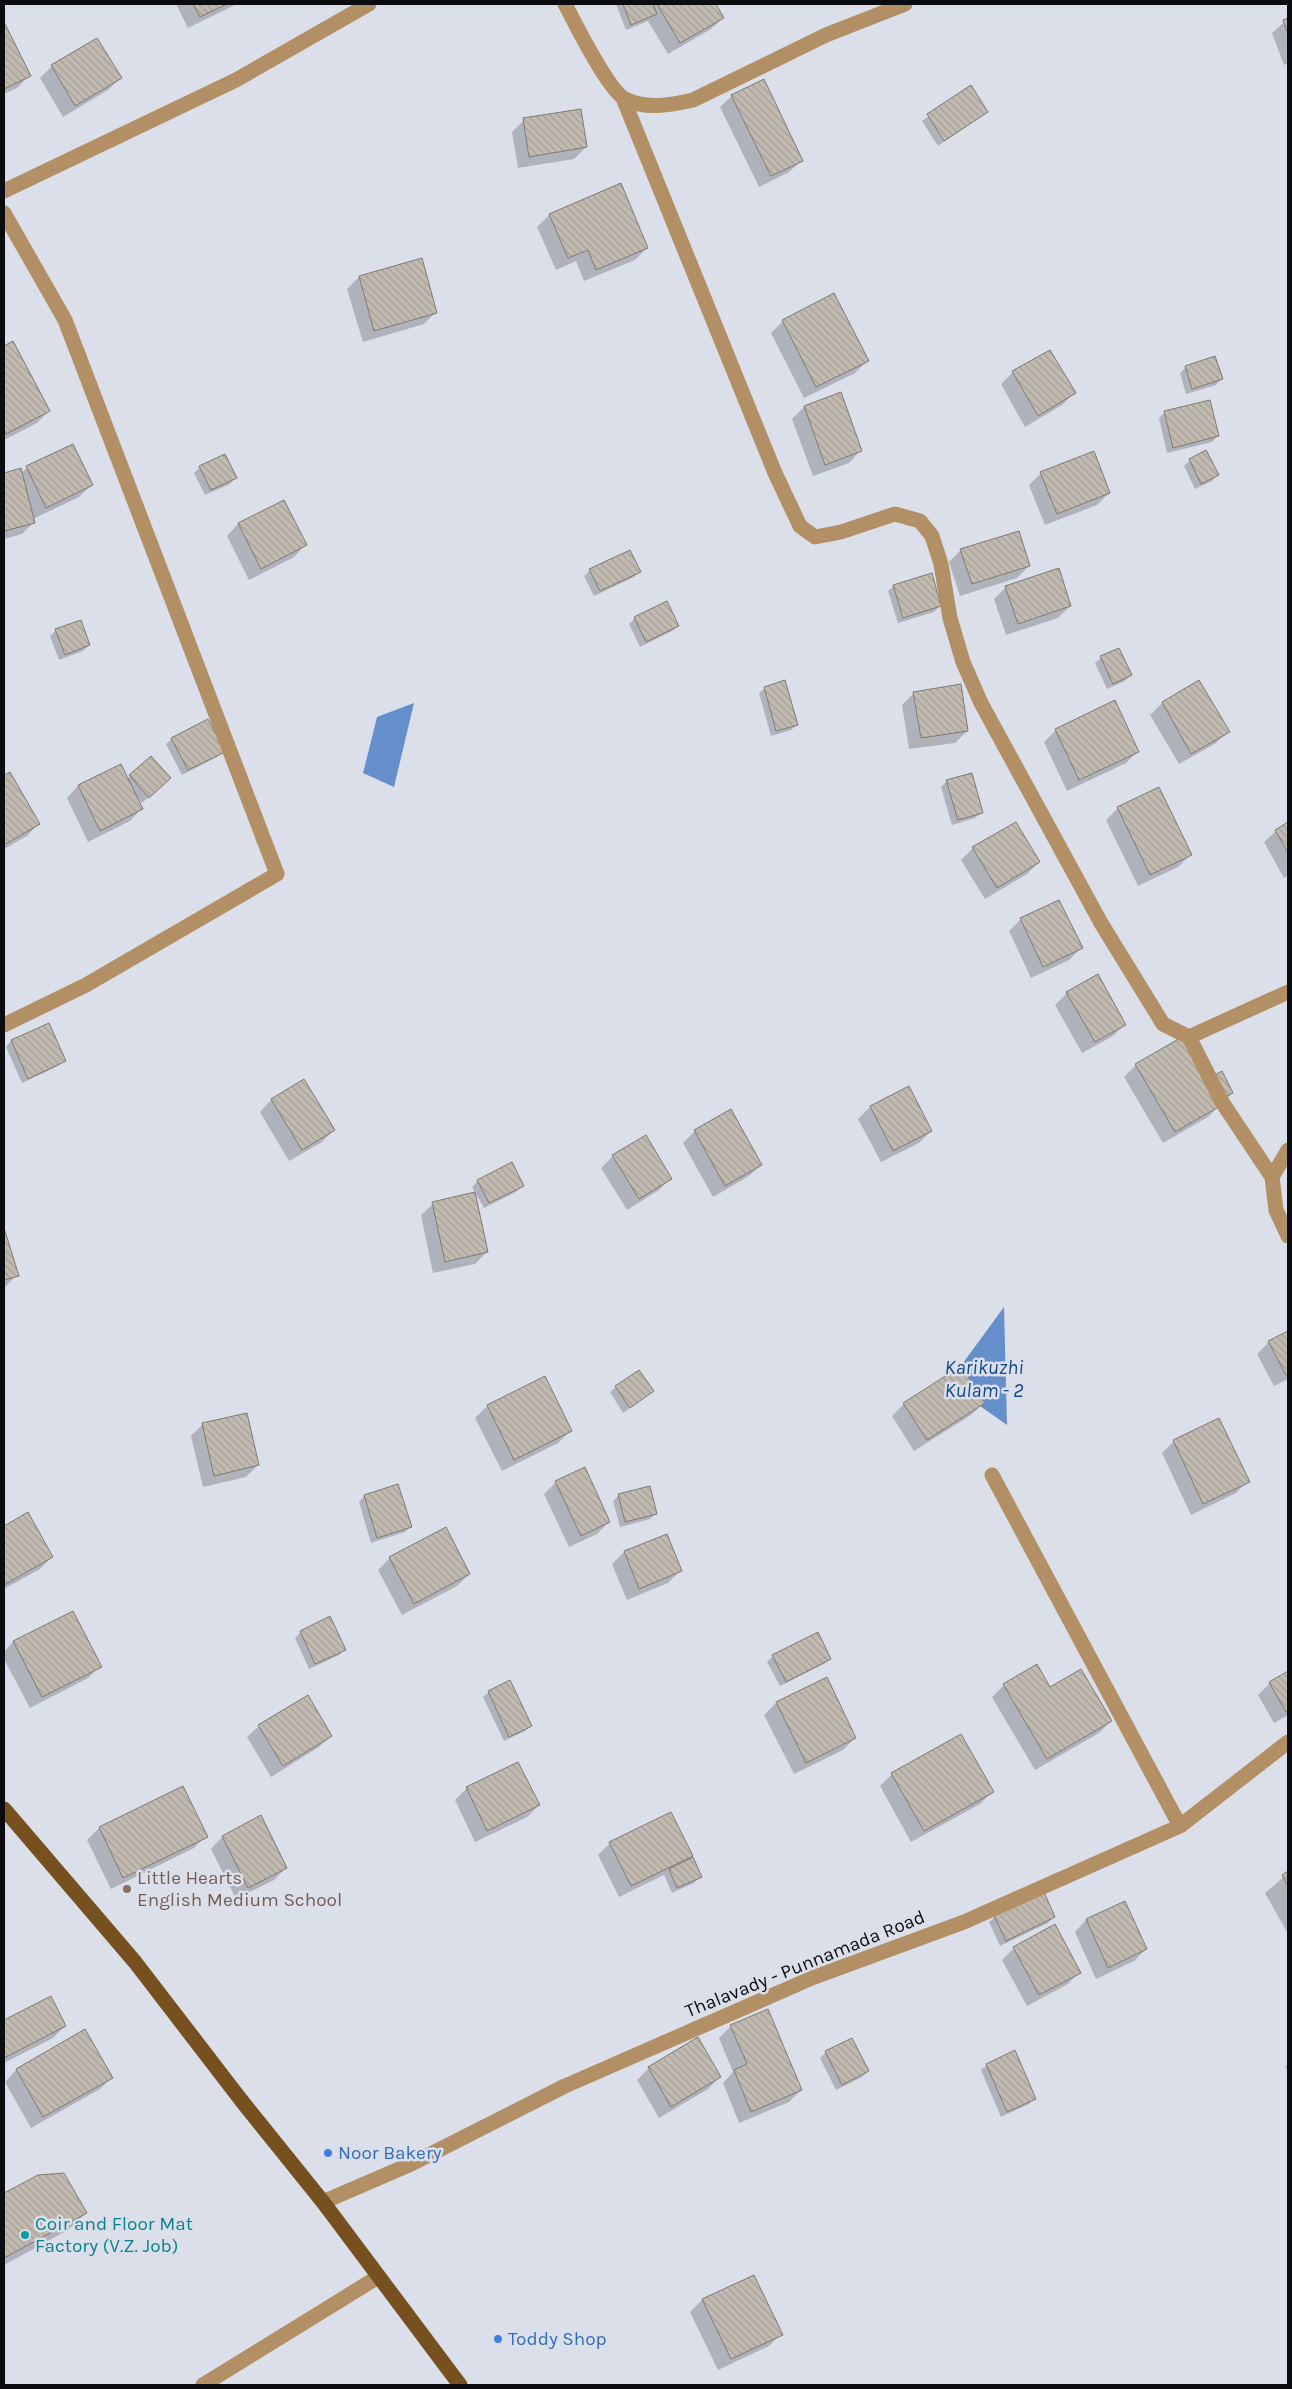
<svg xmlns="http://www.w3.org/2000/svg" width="1292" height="2389" viewBox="0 0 1292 2389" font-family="Karla,sans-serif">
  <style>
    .water { fill: #658fca }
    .shadow { fill: #0003 }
    .building { fill: url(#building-back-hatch); stroke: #807a73 }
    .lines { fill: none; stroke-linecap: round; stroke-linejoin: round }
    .minor { stroke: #b28f64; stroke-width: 15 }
    .major { stroke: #76511f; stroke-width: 15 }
    .education-dot { fill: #8d6e63; stroke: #dbdfe9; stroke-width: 2 }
    .shop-dot { fill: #3f7fe0; stroke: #dbdfe9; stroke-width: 2 }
    .culture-dot { fill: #0f9aa8; stroke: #dbdfe9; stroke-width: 2 }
    .labels { text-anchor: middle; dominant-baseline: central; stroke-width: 5; stroke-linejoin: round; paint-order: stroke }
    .education-label { font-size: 19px; fill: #785e54; stroke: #dbdfe9; text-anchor: start }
    .street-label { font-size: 19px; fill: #0b0c0f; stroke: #dbdfe9 }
    .shop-label { font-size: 19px; fill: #366cbe; stroke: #dbdfe9; text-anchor: start }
    .culture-label { font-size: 19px; fill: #0d838f; stroke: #dbdfe9; text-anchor: start }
    .water-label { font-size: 20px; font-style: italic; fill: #134991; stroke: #dbdfe9 }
  </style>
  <defs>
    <pattern id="building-back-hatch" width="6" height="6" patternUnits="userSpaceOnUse" patternTransform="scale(1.25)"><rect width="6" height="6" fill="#c0bab1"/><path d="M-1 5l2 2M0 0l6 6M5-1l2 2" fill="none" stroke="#a49f97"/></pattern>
  </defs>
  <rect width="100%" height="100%" fill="#dbdfe9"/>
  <path class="water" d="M414,703l-20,84 -31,-14 14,-56z
    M1004,1307l3,118 -44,-31v-31z"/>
  <path class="shadow" d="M176,4h61l-49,24z
    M616,4h99l8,14 -12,11 -43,25 -20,-33 -22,9z
    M1288,19v44l-4,2 -12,-32z
    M4,25l25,51 -12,12 -13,6z
    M52,66l68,12 -12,12 -45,27 -23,-39z
    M971,87l16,25 -49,34 -16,-25z
    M732,96l69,65 -12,11 -30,15 -39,-80z
    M524,120l62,27 -12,12 -56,9 -6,-36z
    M621,185l26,63 -12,12 -51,21 -8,-20 -20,9 -19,-43 12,-12z
    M421,260l15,52 -12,12 -61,18 -16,-53 12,-12z
    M834,295l33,66 -12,12 -51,25 -33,-65 12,-12z
    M12,343l37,68 -12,12 -33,17v-93z
    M1050,351l24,42 -12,12 -37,22 -24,-43 12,-12z
    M1186,367l35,12 -5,6 -30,9 -6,-21z
    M840,394l20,57 -11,12 -36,13 -21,-57 12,-12z
    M1165,412l52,24 -5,6 -45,11 -8,-35z
    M1190,460l28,15 -6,6 -17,8 -11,-23z
    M27,467l64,18 -12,12 -46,22 1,3 -12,12 -18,5v-65l16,-4 1,4z
    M200,467l35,11 -5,6 -25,11 -11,-22z
    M1041,473l68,20 -12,12 -52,20 -16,-40z
    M283,502l22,43 -11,12 -45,23 -22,-44 11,-12z
    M961,550l68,16 -12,12 -57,18 -11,-34z
    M590,570l49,2 -5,5 -40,19 -10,-20z
    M894,586l46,20 -6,6 -36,11 -10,-32z
    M1006,587l64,19 -12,12 -52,17 -12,-36z
    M635,618l43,8 -6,5 -32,16 -11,-23z
    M56,630l33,15 -6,6 -24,9 -9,-24z
    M1119,649l12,26 -6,6 -18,8 -12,-26 6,-5z
    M1199,682l29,49 -12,12 -37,21 -29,-49 12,-12z
    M765,688l32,37 -6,5 -20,6 -12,-43z
    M914,693l53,38 -12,12 -46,6 -7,-44z
    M1056,730l82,21 -12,12 -59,28 -23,-49z
    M172,739l51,12 -6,6 -35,18 -16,-31z
    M120,765l7,14 3,-3 34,8 -22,19 -7,-9 6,15 -11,12 -42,21 -21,-44 11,-12z
    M9,773l29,51 -11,12 -23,13v-72z
    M947,781l34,32 -6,5 -23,7 -11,-38z
    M1118,808l72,47 -12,12 -40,19 -32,-66z
    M1288,823v52l-4,3 -20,-36 12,-11z
    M973,848l66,14 -12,12 -42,25 -24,-39z
    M1021,919l60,29 -12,12 -38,18 -22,-47z
    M1067,993l58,31 -12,12 -31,17 -27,-48z
    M48,1025l16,36 -6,5 -36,17 -16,-36 5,-6z
    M1136,1065l96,28 -24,24 -45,26 -39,-66z
    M304,1081l30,49 -12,12 -33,19 -29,-49 11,-12z
    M908,1088l23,43 -12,12 -38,19 -23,-43 12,-12z
    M730,1111l31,54 -12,11 -36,21 -30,-54 12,-12z
    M613,1156l58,22 -12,12 -32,20 -26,-42z
    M478,1181l44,5 -6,6 -32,16 -12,-21z
    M433,1204l54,48 -12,12 -42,9 -12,-58z
    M4,1230l13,45 -13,13z
    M1288,1332v47l-14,7 -17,-32 12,-12z
    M544,1378l26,53 -12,12 -56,28 -27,-53 12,-12z
    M616,1387l37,4 -30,22 -13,-21z
    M983,1403l-12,12 -57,36 -22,-35 12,-12z
    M203,1424l55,41 -12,12 -43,10 -12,-51z
    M1174,1441l74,40 -12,12 -45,22 -29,-62z
    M556,1482l53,40 -12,12 -28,13 -25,-53z
    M619,1495l37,18 -6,6 -30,8 -7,-26z
    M364,1496l47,30 -6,6 -34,11 -12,-41z
    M27,1514l25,43 -12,12 -36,20v-61z
    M666,1535l14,36 -12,12 -41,17 -15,-36 12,-12z
    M390,1558l79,16 -12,12 -55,29 -24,-45z
    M72,1612l28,54 -12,12 -58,30 -26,-49v-7l9,-10z
    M301,1632l43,18 -5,5 -30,14 -14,-31z
    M773,1656l57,3 -6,5 -44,22 -13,-24z
    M1288,1673v42l-14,8 -16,-28 12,-12z
    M826,1679l29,59 -12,12 -49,24 -30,-59 12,-12z
    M1004,1685l45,4 62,32 -12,12 -64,37 -43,-73z
    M489,1692l42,34 -6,5 -21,10 -21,-44z
    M259,1726l72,10 -12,11 -48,30 -24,-40z
    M892,1774l100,18 -12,12 -69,38 -31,-56z
    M183,1788l23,48 -12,12 -83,41 -24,-49 12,-12z
    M467,1788l72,17 -12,12 -52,25 -20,-42z
    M260,1817l26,51 -12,12 -38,19 -25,-50 11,-12z
    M610,1843l81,13 -6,6 15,15 -6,6 -22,10 -8,-18 -45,22 -21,-42z
    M1288,1873v61l-23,-41z
    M1125,1902l21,47 -12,12 -38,18 -21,-47 11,-12z
    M995,1917h59l-6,6 -48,23 -11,-24z
    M1014,1948l65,24 -11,12 -41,22 -25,-46z
    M50,1998l15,28 -12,12 -49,25v-42z
    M731,2026l70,64 -12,12 -50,21 -16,-40 10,-11 -14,-34z
    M85,2031l26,47 -11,11 -69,39 -26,-46 11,-12z
    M697,2039l23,38 -12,12 -49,29 -22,-38 12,-12z
    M826,2052l42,19 -6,6 -26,13 -16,-32z
    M1288,2064v8l-3,-5z
    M987,2065l47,34 -5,5 -28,13 -20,-47z
    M38,2176l48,37 -18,17 -64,35v-71z
    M753,2276l28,58 -12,12 -51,24 -28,-58 12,-12z"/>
  <path class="building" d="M193,4h34l-27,13z
    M623,4h30l4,10 -26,11z
    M657,4h59l8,14 -44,25z
    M1288,18v16l-5,-14z
    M4,22l27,54 -27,13z
    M97,38l25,40 -47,28 -24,-41z
    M764,79l39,82 -32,15 -40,-81z
    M971,85l17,27 -44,29 -17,-27z
    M581,109l6,38 -58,10 -6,-39z
    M621,183l27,65 -52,22 -8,-20 -20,8 -19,-44z
    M422,258l15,55 -63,18 -15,-55z
    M834,293l35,68 -53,26 -34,-67z
    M13,341l37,70 -44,23 -2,-5v-83z
    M1050,350l26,43 -38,23 -26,-45z
    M1215,356l8,23 -31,10 -7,-23z
    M841,392l21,59 -37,14 -21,-59z
    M1210,400l9,36 -46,12 -9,-37z
    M73,444l20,41 -47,23 -20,-42z
    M1206,450l13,25 -18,9 -12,-25z
    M1094,451l16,42 -53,21 -17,-42z
    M225,454l12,24 -26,12 -12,-24z
    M21,468l14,55 -31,8v-58z
    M284,500l23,45 -46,24 -23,-46z
    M1019,531l11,35 -58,18 -12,-35z
    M630,550l11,22 -41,19 -11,-22z
    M1059,568l12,38 -53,18 -13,-38z
    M932,573l9,33 -38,12 -10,-33z
    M667,601l12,25 -33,16 -12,-25z
    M81,620l9,25 -25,10 -10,-26z
    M1119,648l13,27 -19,9 -13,-28z
    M785,680l13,45 -22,6 -12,-44z
    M1199,680l31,52 -39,22 -29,-52z
    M961,684l7,47 -47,7 -8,-46z
    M1115,700l24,52 -60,28 -24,-51z
    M208,719l17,33 -37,18 -17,-32z
    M151,756l20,22 -22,20 -20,-23z
    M121,764l22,45 -43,22 -22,-46z
    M10,772l30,52 -36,21v-70z
    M972,773l11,40 -25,7 -12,-40z
    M1159,787l33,68 -42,20 -33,-68z
    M1016,822l24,40 -43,26 -25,-41z
    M1288,822v31l-13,-23z
    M1059,900l24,48 -40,19 -23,-49z
    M1098,974l28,51 -31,17 -29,-50z
    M49,1023l17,38 -38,18 -17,-39z
    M1182,1037l40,68 -47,27 -40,-68z
    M1222,1071l11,22 -11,6 -11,-22z
    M304,1079l31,51 -33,20 -31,-51z
    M909,1086l23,45 -39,20 -23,-45z
    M731,1109l31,56 -37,21 -31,-56z
    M646,1135l26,44 -33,20 -27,-44z
    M512,1162l12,24 -35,17 -12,-23z
    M475,1192l13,60 -43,10 -13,-60z
    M4,1228l15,48 -15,4z
    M1288,1331v43l-2,1 -18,-34z
    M961,1366l24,37 -58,37 -24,-37z
    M639,1370l15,21 -24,17 -15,-22z
    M545,1376l27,55 -58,29 -27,-55z
    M247,1413l12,52 -45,11 -12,-53z
    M1219,1418l31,64 -47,22 -30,-64z
    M585,1467l25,55 -29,14 -26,-55z
    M398,1484l14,43 -35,11 -13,-43z
    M650,1486l7,28 -32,8 -7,-28z
    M28,1512l25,45 -49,28v-59z
    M446,1527l24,47 -56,30 -25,-47z
    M667,1534l15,37 -43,18 -15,-38z
    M73,1611l29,56 -60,30 -29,-56z
    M330,1616l16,34 -31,14 -15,-33z
    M818,1632l13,27 -45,23 -14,-27z
    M1037,1664l13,23 31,-18 31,52 -65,38 -44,-75z
    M1288,1671v40l-2,1 -17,-30z
    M827,1677l29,61 -50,25 -30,-61z
    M510,1680l22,46 -23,11 -21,-46z
    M308,1695l24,41 -49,30 -25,-41z
    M961,1734l33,58 -70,39 -33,-58z
    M518,1762l22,43 -53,26 -21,-44z
    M183,1786l25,51 -85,41 -24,-51z
    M671,1812l22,44 -62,30 -22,-44z
    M261,1815l26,53 -39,20 -26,-52z
    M693,1857l9,20 -25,11 -8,-19z
    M1288,1871v15l-6,-11z
    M1044,1892l11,25 -49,24 -12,-25z
    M1125,1901l22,48 -39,19 -22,-49z
    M1055,1924l26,49 -42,22 -26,-48z
    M51,1996l15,30 -62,32v-38z
    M768,2009l34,81 -51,22 -17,-42 13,-6 -17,-39z
    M85,2029l28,49 -70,39 -27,-48z
    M698,2037l23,40 -50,30 -23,-40z
    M852,2038l17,33 -27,14 -17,-34z
    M1015,2050l21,49 -29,13 -21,-48z
    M64,2173l23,40 -83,45v-65l34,-18z
    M754,2275l29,60 -52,24 -29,-60z"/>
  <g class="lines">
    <path class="minor" d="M565,4c10,19 43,86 60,95 21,11 46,6 68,1l133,-65 79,-31
      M623,98l152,375 25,53 15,11 26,-5 54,-18 25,7 12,15 9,28 9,54 13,44 18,41 120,220 62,101 26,13 33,65 50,75
      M4,191l232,-111 133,-76
      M4,213l61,107 212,554 -191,111 -82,40
      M1189,1037l99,-45
      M1288,1150l-16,27 4,33 12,26
      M992,1475l188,351
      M323,2202l88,-38 154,-78 247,-108 152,-56 216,-96 108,-84
      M203,2385l175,-108"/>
    <path class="major" d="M4,1809l131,153 106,138 82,102 137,183"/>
  </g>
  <circle class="education-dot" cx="127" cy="1889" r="5"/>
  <g class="shop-dot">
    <circle cx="328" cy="2153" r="5"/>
    <circle cx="498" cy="2339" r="5"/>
  </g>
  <circle class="culture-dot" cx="25" cy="2235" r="5"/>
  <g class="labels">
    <g class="education-label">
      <text x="137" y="1878">Little Hearts<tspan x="137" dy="22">English Medium School</tspan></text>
    </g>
    <g class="street-label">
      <text transform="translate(805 1964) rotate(-22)">Thalavady - Punnamada Road</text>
    </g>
    <g class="shop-label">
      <text x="338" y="2153">Noor Bakery</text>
      <text x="508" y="2339">Toddy Shop</text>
    </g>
    <g class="culture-label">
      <text x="35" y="2224">Coir and Floor Mat<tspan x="35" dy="22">Factory (V.Z. Job)</tspan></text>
    </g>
    <g class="water-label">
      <text x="984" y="1367">Karikuzhi<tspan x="984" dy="23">Kulam - 2</tspan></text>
    </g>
  </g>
  <rect width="1292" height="2389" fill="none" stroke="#0b0c0f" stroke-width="10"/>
</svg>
